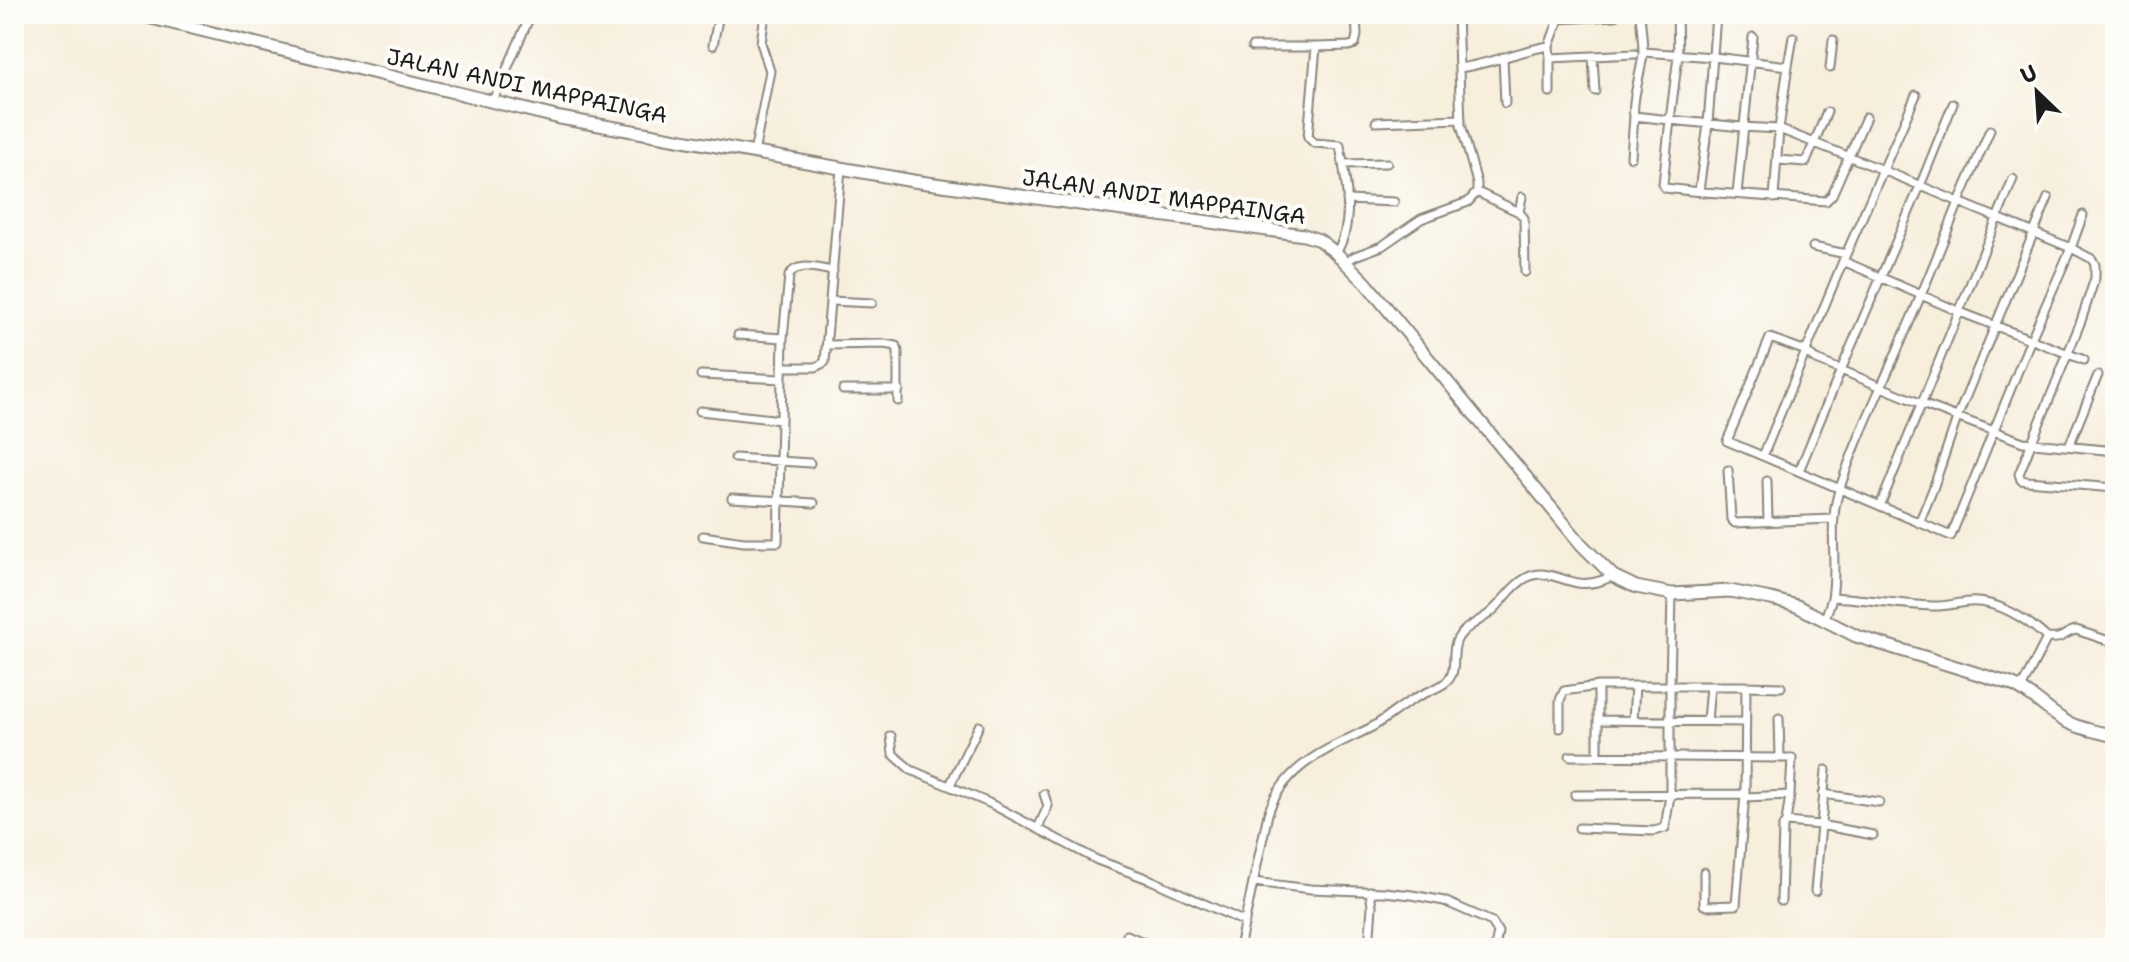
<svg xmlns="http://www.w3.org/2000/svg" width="2129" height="962" viewBox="0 0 2129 962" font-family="'Shantell Sans',sans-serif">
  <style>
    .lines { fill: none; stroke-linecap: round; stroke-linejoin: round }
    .minor-casing { stroke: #8a857c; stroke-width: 11 }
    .primary-casing { stroke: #8a857c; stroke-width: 15 }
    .minor { stroke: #fff; stroke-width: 7 }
    .primary { stroke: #fff; stroke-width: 11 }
    .labels { text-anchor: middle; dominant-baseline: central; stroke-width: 8; stroke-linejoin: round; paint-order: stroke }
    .street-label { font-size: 22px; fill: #1c1c1c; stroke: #fdfcf7 }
  </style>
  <rect width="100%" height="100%" fill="#fdfcf7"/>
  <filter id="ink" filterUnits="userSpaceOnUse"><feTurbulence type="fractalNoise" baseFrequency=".0125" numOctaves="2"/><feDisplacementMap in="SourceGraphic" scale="16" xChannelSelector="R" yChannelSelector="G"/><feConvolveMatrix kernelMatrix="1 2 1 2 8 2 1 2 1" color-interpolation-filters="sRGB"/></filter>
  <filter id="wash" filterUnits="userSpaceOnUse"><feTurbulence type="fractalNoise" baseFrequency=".006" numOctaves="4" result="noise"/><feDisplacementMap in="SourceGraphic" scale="32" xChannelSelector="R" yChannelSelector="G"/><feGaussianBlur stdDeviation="1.8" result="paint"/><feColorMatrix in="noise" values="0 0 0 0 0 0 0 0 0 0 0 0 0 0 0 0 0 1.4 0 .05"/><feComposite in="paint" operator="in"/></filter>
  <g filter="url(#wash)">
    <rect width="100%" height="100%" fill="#f7eedc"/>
  </g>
  <g filter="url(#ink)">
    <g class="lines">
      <g class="minor-casing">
        <path id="minor" d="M1640,14c1,13 3,26 3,39 -1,17 -12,48 -9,63l36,4 -7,64 2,4 26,3 135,10 6,-6 34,-78
          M1677,14l1,42 -8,64 72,7 37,2 104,41 33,-75
          M1558,19l57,-3
          M190,28l4,-14
          M713,45l6,-31
          M1549,46l1,12 85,-4
          M1252,47h64
          M1643,52l71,5 74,9 -9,63 -5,69
          M1503,57l2,46
          M1593,57l2,34
          M1788,66l5,-29
          M1459,68c31,-4 59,-17 90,-22l12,-32
          M1830,68l3,-28
          M1550,92v-34
          M492,103l39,-89
          M1953,104l-33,82 -79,184 81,34 101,38 92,9
          M1376,122l85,-3
          M1990,130l-31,72 112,46 12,-33
          M754,153l16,-82 -9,-28 4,-29
          M1631,157l3,-41
          M1777,160l29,2 21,-50
          M1343,164l44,-1
          M1699,191l9,-67 8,-110
          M1477,192l42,20
          M1737,194l16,-157
          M1522,197l-3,15 5,6 1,54
          M1347,200l47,2
          M1813,247l33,7
          M1336,253c20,-31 9,-75 4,-108l-26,-2 -6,-6 8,-90 33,-1 6,-2 2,-9 -1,-21
          M1345,262l10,-6 27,-10 39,-27 47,-17 9,-10v-9l-16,-58 -4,-111
          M831,301l41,2
          M738,335l45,3
          M827,345l57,-1 12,2 2,5v50
          M783,367h33l9,-5 16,-194
          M701,375l81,4
          M843,390h56
          M700,411l81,9
          M2069,446l29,-71
          M2110,450l5,-13
          M1763,456l43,-105 -36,-13 -43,103 224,95 80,-197 40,-91 21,11 3,6v13l-14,43 -62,153 2,6 6,1 88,7
          M735,458l75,5
          M1728,470l3,49 4,4 98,-4
          M1799,471l42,-101 -27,-11 -8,-8 37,-90
          M1767,481l1,40
          M732,498l82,5
          M1880,506l133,-327
          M1919,523l14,-34 24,-71 91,-220
          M703,536l41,6h34l5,-204 6,-62c7,-15 29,-7 44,-5
          M1832,597c33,2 66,7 100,9 12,1 24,-3 37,-4 28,-2 58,17 78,36l-26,51
          M1824,621c3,-8 6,-16 8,-23 6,-35 -4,-70 6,-104 17,-54 43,-105 65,-157 20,-45 38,-90 56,-135l-76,-32 -40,91 117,51 124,48
          M2047,638c19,2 16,-6 29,-8l39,13
          M1598,686v34l147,2
          M1746,686l35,1
          M1633,720l2,-34
          M1707,721l3,-35
          M1560,728v-28l4,-9 34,-5h72v109l-5,33 -11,3 -75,-3
          M891,736l2,18 18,16 78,33 108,57 54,20 94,42
          M1570,756l210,2 -1,-40
          M1598,756v-36
          M950,785l29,-59
          M1823,794l56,8
          M1575,795l170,-1 1,-108h-76l2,-92
          M1745,797l45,-2 2,-37h-12
          M1786,822l34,3 53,10
          M1038,828l10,-22 -4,-12
          M1704,872v33l3,1 29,-1 9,-111
          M1253,882l58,7 73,3 28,3 32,6 48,21 6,10 -3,16
          M1815,891l11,-121
          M1781,901l2,-75 3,-4 4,-27
          M1127,935l25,11 17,2
          M1239,948l29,-134c16,-50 61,-65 104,-87 14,-8 26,-19 40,-27 11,-7 23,-10 33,-17 15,-11 4,-31 13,-45 7,-12 23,-17 33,-26 13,-11 20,-26 35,-34 19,-10 33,2 52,5 13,2 24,-2 35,-7
          M1369,948l3,-42 -2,-15"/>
      </g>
      <g class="primary-casing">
        <path id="primary" d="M135,14l425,104 353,63 391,54 15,5 17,13 30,30 215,261 32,32 23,11 36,7 58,-3 41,8 26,7 59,30 155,48c21,9 35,26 54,37 15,8 33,11 50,15"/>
      </g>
      <use href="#minor" class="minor"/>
      <use href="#primary" class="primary"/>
    </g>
  </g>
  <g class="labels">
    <g class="street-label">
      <text transform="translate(527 86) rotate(12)">JALAN ANDI MAPPAINGA</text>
      <text transform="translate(1164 197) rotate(8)">JALAN ANDI MAPPAINGA</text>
    </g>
  </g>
  <rect width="2129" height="962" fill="none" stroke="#fdfcf7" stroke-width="48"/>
  <g transform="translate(2037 92) rotate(335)" stroke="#fdfcf7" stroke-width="6" paint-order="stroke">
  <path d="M0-6L14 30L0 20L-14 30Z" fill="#1c1c1c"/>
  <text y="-12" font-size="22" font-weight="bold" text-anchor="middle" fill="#1c1c1c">U</text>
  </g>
</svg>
